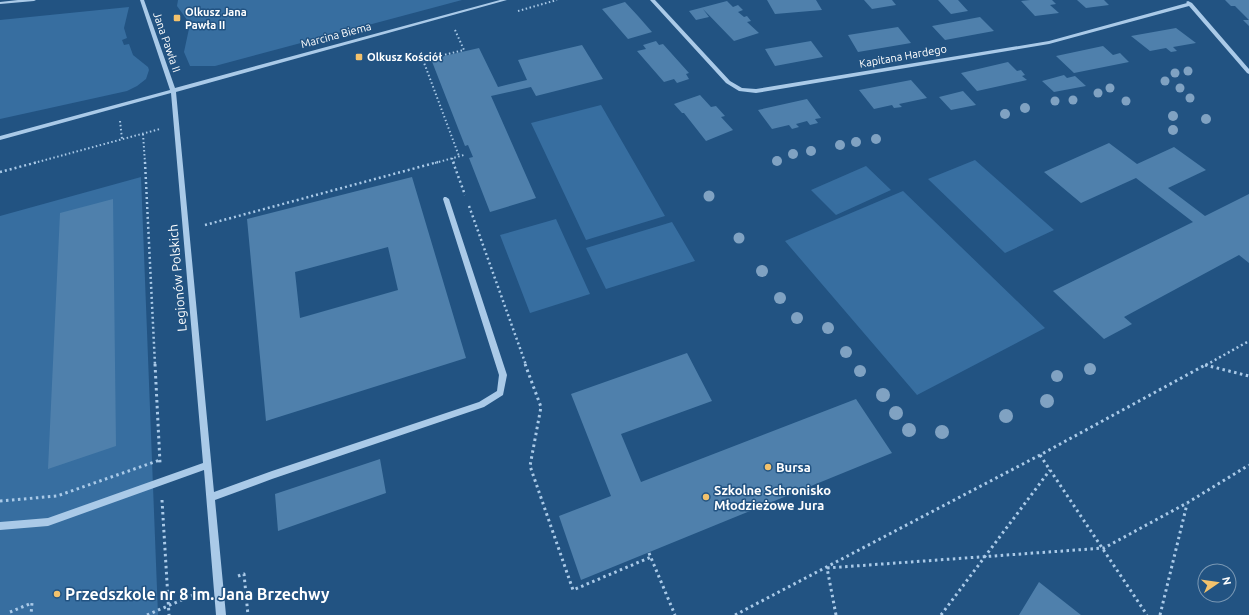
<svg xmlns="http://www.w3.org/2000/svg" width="1249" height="615" viewBox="0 0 1249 615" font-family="Ubuntu,sans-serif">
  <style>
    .green { fill: #376ea0 }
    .building { fill: #4f80ac; fill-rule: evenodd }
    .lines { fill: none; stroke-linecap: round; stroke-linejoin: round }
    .path-far2 { stroke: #aacae8; stroke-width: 2; stroke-dasharray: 1.5 2.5; stroke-linecap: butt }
    .path-far1 { stroke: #aacae8; stroke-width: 2.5; stroke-dasharray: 2 3; stroke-linecap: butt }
    .path { stroke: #aacae8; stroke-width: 3; stroke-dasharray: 2.5 3.5; stroke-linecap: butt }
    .minor { fill: #aacae8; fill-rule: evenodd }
    .tree { fill: #80a2c2 }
    .poi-dot { fill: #f3c26c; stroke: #225382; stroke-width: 1.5 }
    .labels { text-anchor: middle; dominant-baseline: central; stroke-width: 3; stroke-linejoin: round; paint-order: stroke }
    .far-poi-label { font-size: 11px; font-weight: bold; fill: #fff; stroke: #225382; text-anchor: start }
    .far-street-label { font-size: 11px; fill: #fff; stroke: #225382 }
    .street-label { font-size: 13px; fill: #fff; stroke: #225382 }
    .poi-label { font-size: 13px; font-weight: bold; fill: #fff; stroke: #225382; text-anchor: start }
    .near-poi-label { font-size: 16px; font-weight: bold; fill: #fff; stroke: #225382; text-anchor: start }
  </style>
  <rect width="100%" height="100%" fill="#225382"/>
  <path class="green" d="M178,0h284l-247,66h-25l-6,-14 6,-28 -13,-18z
    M129,7l-5,21 3,10 -5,2 2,5 5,-1 4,11 15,12 1,3 -3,9 -9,7 -10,5 -127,28v-99z
    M601,105l64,111 -79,24 -55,-117z
    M975,160l79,70 -49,23 -77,-74z
    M866,166l25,24 -55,25 -25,-25z
    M141,177l17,438h-158v-399z
    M903,191l142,137 -128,67 -132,-154z
    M556,219l34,75 -60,19 -30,-78z
    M672,222l23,39 -89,28 -20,-41z"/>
  <path class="building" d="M767,0h49l6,10 -47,4z
    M864,0h28l4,5 -24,4z
    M938,0h20l10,11 -17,3z
    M1030,0h22l4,4 -6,1 9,8 -24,3 -14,-15z
    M1077,0h27l5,5 -23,3z
    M1225,0h24v26l-6,-6h6l-14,-14h-4z
    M727,1l6,6 5,-2 5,5 -5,2 6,5 3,-1 4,5 -4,1 12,11 -25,8 -31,-32 6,8 -13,3 -7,-9z
    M625,2l13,14 14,16 -24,7 -26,-30z
    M980,17l14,14 -49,9 -13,-14z
    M898,27l13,16 -53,9 -10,-17z
    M1176,28l20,15 -23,4 4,4 -6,1 -5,-4 -16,3 -19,-15z
    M656,41l3,4 4,-1 26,29 -3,1 3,5 -12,4 -3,-4 -10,3 -27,-31 9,-2 -3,-4z
    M811,41l12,16 -48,9 -10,-17z
    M582,45l21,34 -67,17 -5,-9 -40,9 45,102 -46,14 -21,-54 4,-1 -5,-12 -3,1 -34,-87 48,-11 19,39 29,-7 -9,-20z
    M1103,46l10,9 7,-2 9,9 -55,11 -18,-17z
    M1008,62l9,9 4,-1 4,5 -3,1 5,4 -50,11 -16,-18z
    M1064,75l3,3 8,-2 11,10 -32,6 -12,-11z
    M911,80l16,18 -28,6 3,3 -8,1 -2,-3 -18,4 -15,-19z
    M963,91l13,14 -25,5 -12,-13z
    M700,95l11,12 5,-1 9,10 -4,1 12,13 -27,11 -22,-28h-2l-8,-9z
    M807,99l14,19 -6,1 3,4 -8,2 -3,-4 -11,3 3,3 -7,2 -3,-4 -17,4 -14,-19z
    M1109,143l28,21 37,-17 32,23 -38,18 37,28 44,-22v69l-10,-8 -115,62 8,7 -28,15 -51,-48 140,-69 -57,-44 -55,25 -37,-31z
    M412,177l54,181 -200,63 -19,-202zM388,247l10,43 -98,28 -5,-46z
    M113,199l3,247 -68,23 12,-256z
    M687,353l25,48 -91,33 20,48 215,-83 36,54 -311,127 -22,-64 52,-20 -40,-102z
    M380,459l6,34 -108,38 -3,-37z
    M1039,582l42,33h-62z"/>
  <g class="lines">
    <path class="path-far2" d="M518,11l39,-11
      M455,30l9,20 -41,10 36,96
      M120,121l2,18
      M143,134l2,29
      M452,158l2,5
      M34,163l126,-34
      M435,163l29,-8"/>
    <path class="path-far1" d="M145,162l10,203
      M453,162l12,33
      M0,172l38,-10
      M469,206l57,159
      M205,225l233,-63
      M1206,365l43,-24"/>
    <path class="path" d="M155,364l5,99
      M525,364l16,43 -11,59 43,124 78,-33
      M1205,365l44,11
      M1040,455l107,160
      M162,500l7,115
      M0,501l57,-5 103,-36
      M649,553l26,62
      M238,576l6,-2 4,41
      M10,612l22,-9 -1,12
      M147,615l53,-23
      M735,615l305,-160 167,-91
      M836,615l-9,-47 277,-20 83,-45 62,-38
      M941,615l109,-145
      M1160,615l27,-111"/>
    <path class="minor" d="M18,0h18l-2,1 -34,3v-2z
      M140,0h4l31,88 325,-88h7l-331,92 38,400 58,-21 207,-69 18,-11 2,-16 -56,-176 1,-2h2l3,2 58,176 -4,20 -19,12 -212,72 -57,21 11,115h-10l-12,-145 -156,56 -48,4v-8l48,-4 155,-55 -32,-370 -171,47v-4l170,-46z
      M650,0h5l75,81 12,7 14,1 293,-48 138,-38 -1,-1 2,-1 4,2 57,66v5l-2,-1 -58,-67 -140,38 -293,49 -17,-2 -13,-8z"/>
  </g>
  <g class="tree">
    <circle cx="1188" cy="71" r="4.5"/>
    <circle cx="1175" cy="73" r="4.5"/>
    <circle cx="1165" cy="81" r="4.5"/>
    <circle cx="1110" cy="88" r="4.5"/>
    <circle cx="1180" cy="88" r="4.5"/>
    <circle cx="1098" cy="93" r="4.5"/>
    <circle cx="1190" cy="98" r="4.5"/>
    <circle cx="1073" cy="100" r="4.5"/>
    <circle cx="1055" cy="101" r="4.5"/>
    <circle cx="1126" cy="101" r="4.5"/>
    <circle cx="1025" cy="108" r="5"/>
    <circle cx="1005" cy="114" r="5"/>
    <circle cx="1173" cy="116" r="5"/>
    <circle cx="1206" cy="119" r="5"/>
    <circle cx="1173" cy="130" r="5"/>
    <circle cx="876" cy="139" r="5"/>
    <circle cx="856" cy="142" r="5"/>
    <circle cx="840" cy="145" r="5"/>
    <circle cx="811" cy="151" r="5"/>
    <circle cx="793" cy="154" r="5"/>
    <circle cx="777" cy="161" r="5"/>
    <circle cx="709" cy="196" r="5.5"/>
    <circle cx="739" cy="238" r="5.5"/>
    <circle cx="762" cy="271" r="6"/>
    <circle cx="780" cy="298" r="6"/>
    <circle cx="797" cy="318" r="6"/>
    <circle cx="828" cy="328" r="6"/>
    <circle cx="846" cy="352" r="6"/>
    <circle cx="1090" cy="369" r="6"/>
    <circle cx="860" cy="371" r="6"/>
    <circle cx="1057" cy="376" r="6"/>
    <circle cx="883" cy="395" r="7"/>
    <circle cx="1047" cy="401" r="7"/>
    <circle cx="896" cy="413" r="7"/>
    <circle cx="1006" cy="416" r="7"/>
    <circle cx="909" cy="430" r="7"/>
    <circle cx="942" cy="432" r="7"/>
  </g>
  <g class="poi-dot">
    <rect x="173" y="14" width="8" height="8" rx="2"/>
    <rect x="355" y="53" width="8" height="8" rx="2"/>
    <circle cx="768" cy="467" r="4"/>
    <circle cx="706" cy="497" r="4"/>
    <circle cx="57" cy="594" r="4"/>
  </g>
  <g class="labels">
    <g class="far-poi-label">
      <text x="185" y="12">Olkusz Jana<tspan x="185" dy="13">Pawła II</tspan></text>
      <text x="367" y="57">Olkusz Kościół</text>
    </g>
    <g class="far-street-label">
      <text transform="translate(336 35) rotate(-15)">Marcina Biema</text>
      <text transform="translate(167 42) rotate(71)">Jana Pawła II</text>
      <text transform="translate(903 56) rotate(-10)">Kapitana Hardego</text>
    </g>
    <g class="street-label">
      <text transform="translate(177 278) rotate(-95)">Legionów Polskich</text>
    </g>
    <g class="poi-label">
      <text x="776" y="467">Bursa</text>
      <text x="714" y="490">Szkolne Schronisko<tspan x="714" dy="15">Młodzieżowe Jura</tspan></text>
    </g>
    <g class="near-poi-label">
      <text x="65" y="594">Przedszkole nr 8 im. Jana Brzechwy</text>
    </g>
  </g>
  <g transform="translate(1217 583) rotate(77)"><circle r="19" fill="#225382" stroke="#7a98b4"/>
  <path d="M0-3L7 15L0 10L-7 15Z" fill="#f3c26c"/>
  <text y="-6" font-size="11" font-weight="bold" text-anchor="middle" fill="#ffffff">N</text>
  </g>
</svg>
